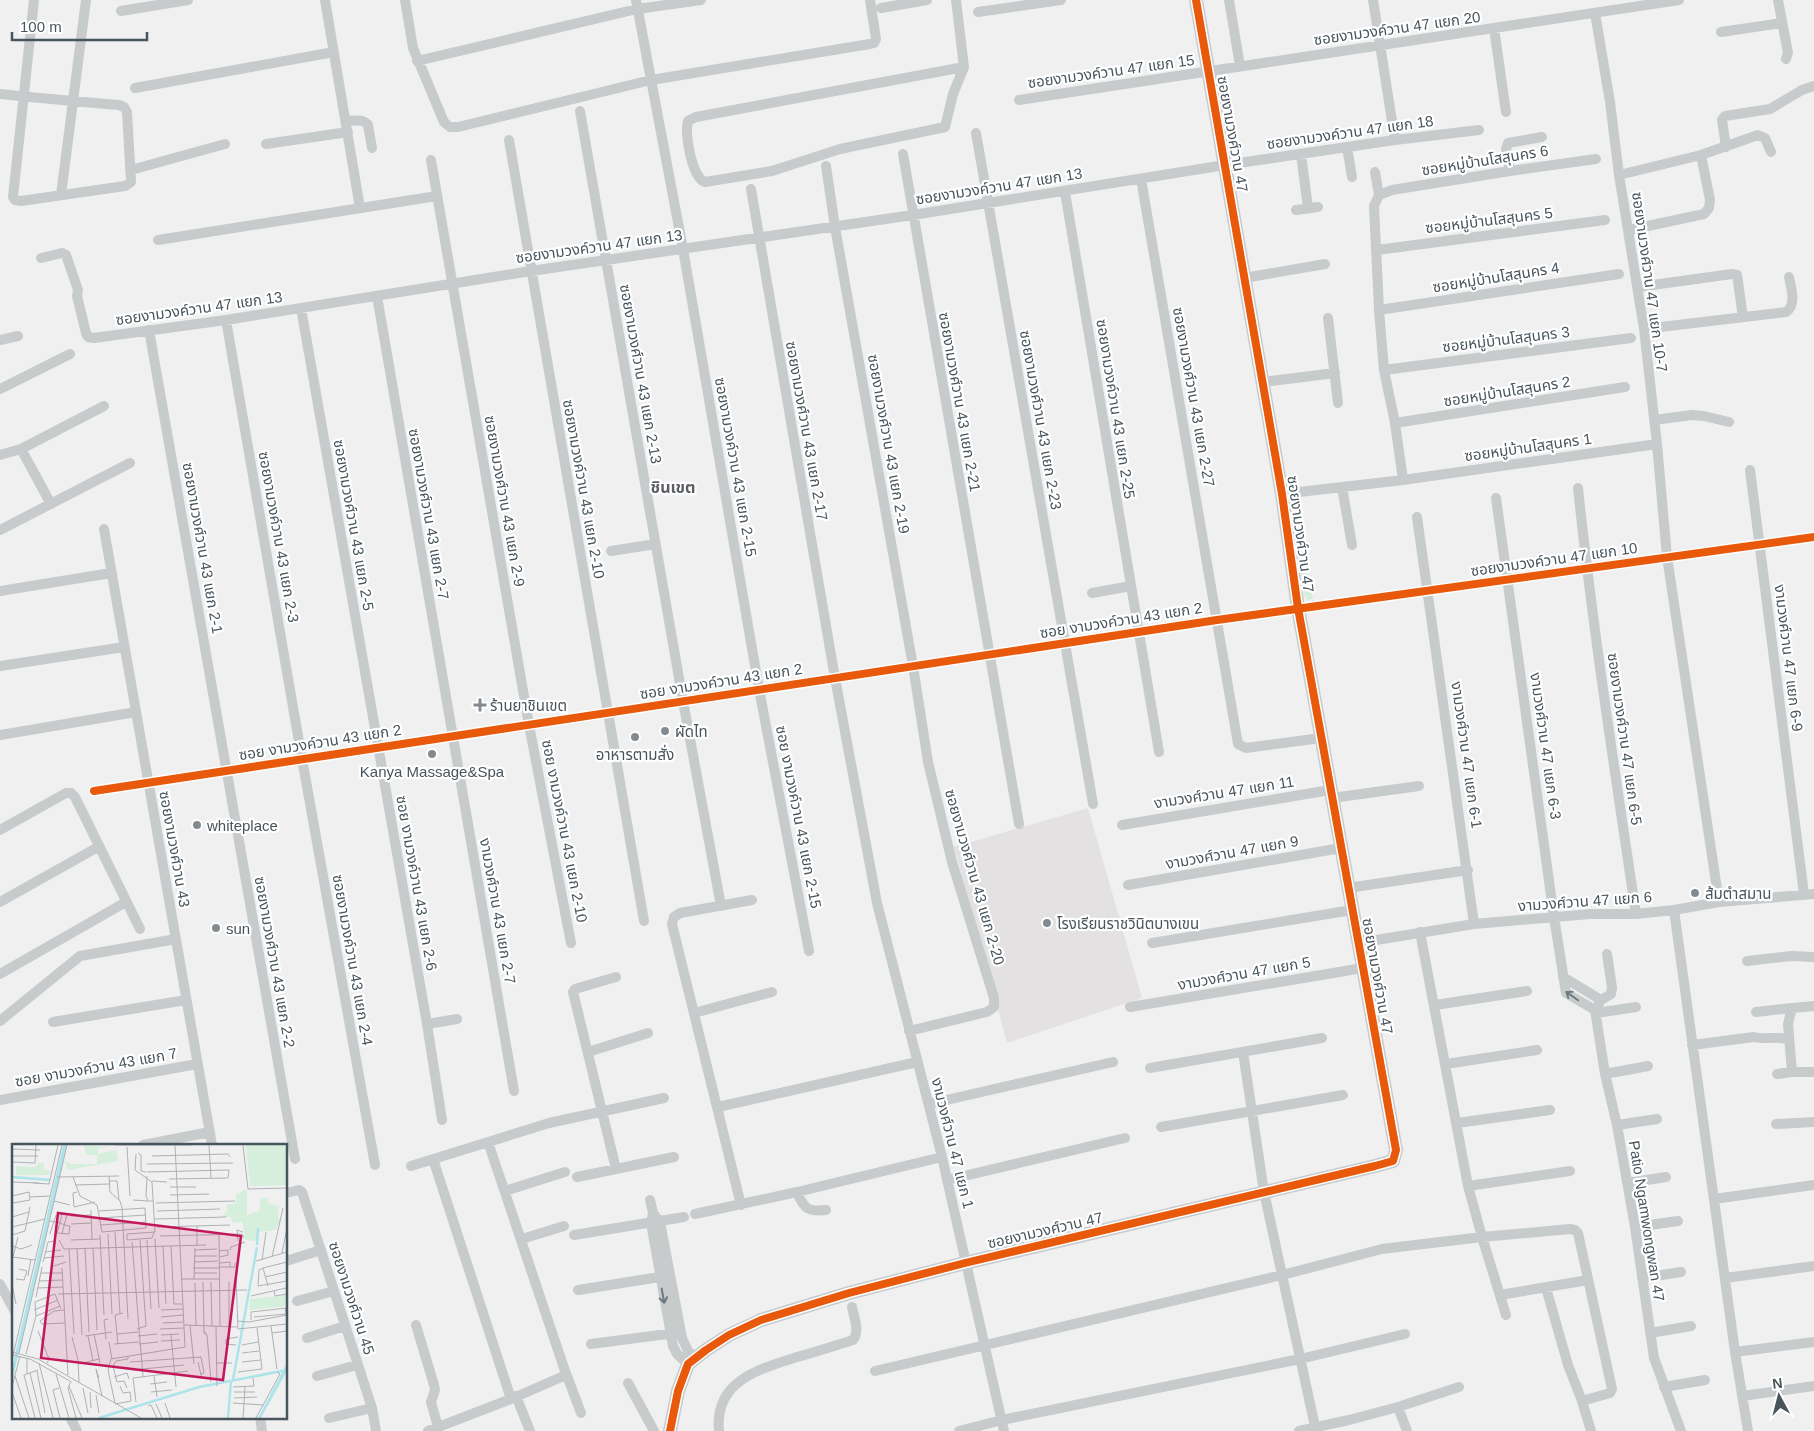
<svg xmlns="http://www.w3.org/2000/svg" width="1814" height="1431" viewBox="0 0 1814 1431" font-family="Arial,'Noto Sans Thai',sans-serif">
  <style>
    .education { fill: #e3e1e2 }
    .green { fill: #d6eedc }
    .lines { fill: none; stroke-linecap: round; stroke-linejoin: round }
    .street { stroke: #c7cbcc; stroke-width: 10 }
    .secondary { stroke: #c8cbcd; stroke-width: 14 }
    .cycleway-casing { stroke: #fff; stroke-width: 11 }
    .cycleway { stroke: #e8590c; stroke-width: 8 }
    .oneway { stroke: #6e787e }
    .poi-dot { fill: #838b90; stroke: #fff; stroke-width: 2 }
    .labels { text-anchor: middle; dominant-baseline: central; stroke-width: 4.5; stroke-linejoin: round; paint-order: stroke }
    .street-label { font-size: 15px; fill: #48555c; stroke: #fff }
    .poi-label { font-size: 15px; fill: #48555c; stroke: #fff; text-anchor: start }
    .neighbourhood-label { font-size: 16px; font-weight: bold; fill: #5c6064; stroke: #fff }
    .inset-river { fill: none; stroke: #ace4ea; stroke-width: 2.5 }
    .inset-road { fill: none; stroke: #adb2b5; stroke-width: 1 }
    .view { fill: #c2185b; fill-opacity: 0.15; stroke: #c2185b; stroke-width: 2.5 }
    .inset-edge { fill: none; stroke: #48555c; stroke-width: 2.5 }
  </style>
  <rect width="100%" height="100%" fill="#f1f0f0"/>
  <path class="education" d="M1088,808l54,190 -135,45 -53,-196z"/>
  <path class="green" d="M1300,573h8l5,26 -6,1 -2,-3z"/>
  <g class="lines">
    <path class="street" d="M325,0l35,208
      M405,0l8,48 31,74 6,5h8l193,-47 219,-36 4,-1 2,-4 -6,-39
      M636,0l47,249 76,440 50,262
      M956,0l8,67 -11,27 -8,33 -105,22 -68,22 -67,11c-13,-4 -21,-49 -17,-61l8,-4 268,-50
      M1229,0l11,66
      M1373,0l22,140
      M1778,0l10,53 -2,6
      M881,8l46,-8
      M121,11l67,-11
      M978,12l83,-12
      M1595,13l15,89 9,73 25,154 13,115 10,113 52,345
      M1494,28l12,84
      M1721,32l61,-9
      M417,61l220,-52 64,-9
      M135,88l199,-36
      M0,94c40,4 80,8 119,11l5,2 3,5 4,70 -6,4 -104,15 -6,-1 -2,-3 21,-197
      M1019,100l660,-100
      M580,111l103,590 38,205
      M346,121c8,0 17,-3 22,4l4,23
      M976,133l117,671
      M509,140l135,781
      M266,144l82,-12
      M1347,147l5,30
      M1726,147l-4,-27 3,-4 45,-7 32,-19 12,-4
      M903,154l116,670
      M1301,154l7,54
      M1701,155l57,-20 7,3 6,14
      M431,160l98,565 42,218
      M826,166l9,61 78,439 15,96 24,100 42,136v9l-7,5 -78,19
      M131,170l94,-26
      M1510,171l-4,-22 2,-6 34,-6
      M1375,172l4,23
      M1619,175l82,-20 9,45 -1,8 -5,6 -75,16
      M1141,179l97,565 8,4 75,-10
      M751,189l84,489 42,225 65,254 62,274
      M1065,192l94,560
      M61,195l25,-195
      M1379,195l13,-5 118,-19 86,-12
      M1296,210l22,-3
      M158,240l279,-44
      M1377,250l228,-30
      M41,258l21,-5 4,2 12,35 -1,6 9,37 2,4 6,1 132,-18 305,-49 382,-56 312,-50 170,-25 84,-10
      M1244,278l81,-14
      M1638,287l94,-13 5,1 6,42
      M377,296l137,795
      M301,308l126,716 15,96
      M1379,310l240,-36
      M1328,318l10,85
      M226,320l76,439 73,406
      M1644,329l142,-17c11,-7 5,-24 3,-35
      M149,330l146,829
      M0,340l18,-4
      M1384,370l247,-32
      M1263,382l72,-9
      M0,389l70,-35
      M1654,420l38,-5 12,1 25,6
      M1395,423l230,-36
      M21,449l30,55
      M0,455l21,-6 83,-43
      M1750,470l54,424
      M1403,480l254,-36
      M1342,487l10,58
      M1578,488c15,143 37,284 58,426
      M1282,494l121,-14 -8,-57 -11,-53 -5,-60 -5,-104 5,-11
      M1496,498l58,419 12,76 29,17 6,-10 -38,-23
      M1417,517l57,407
      M104,529l108,616
      M0,530l130,-67
      M611,551l45,-7
      M0,591l111,-18
      M1092,593l39,-7
      M0,666l124,-19
      M0,735l136,-23
      M94,791l1123,-171 597,-83
      M1332,798l87,-12
      M1122,825l208,-35
      M0,830l66,-37h5l4,4 65,132
      M1128,885l213,-37
      M1348,888l120,-18
      M0,902l98,-55
      M1674,910l61,442 13,79
      M1420,932l48,254 14,51 24,78
      M1152,943l200,-33
      M1358,943l116,-19 116,-10h46l38,-4 45,-8 95,-8
      M1747,961l45,-5 22,1
      M0,974l126,-72
      M616,977l-41,12 -2,3 43,177
      M1601,1000l10,-6 1,-6 -5,-34
      M1435,1005l92,-14
      M1814,1006l-22,2 -4,16 4,48h22
      M1130,1007l233,-39
      M1595,1010l10,64 12,51 18,102 19,131 27,73
      M1756,1012l36,-4
      M694,1013l78,-21
      M1596,1013l40,-6
      M0,1021l80,-65 96,-17
      M53,1022l133,-22
      M427,1024l30,-5
      M1692,1045l62,-8c11,3 23,-1 35,2
      M588,1052l60,-19
      M1243,1052l21,140 52,239
      M1446,1064l91,-14
      M1150,1068l172,-30
      M1605,1074l43,-8
      M1777,1074l15,-2
      M0,1100l197,-36
      M929,1104l184,-42
      M718,1107l199,-45
      M1457,1123l93,-13
      M1776,1124l38,-2
      M1617,1125l40,-6
      M1161,1127l182,-32
      M488,1142l76,226 17,45
      M143,1145l67,-13
      M433,1159l78,240
      M411,1166l138,-43 115,-25
      M577,1177l97,-20
      M947,1180l178,-42
      M1627,1183l39,-6
      M1468,1186l102,-15
      M505,1191l60,-19
      M797,1192c7,17 11,20 29,18
      M286,1193l13,-3 3,2 70,216 4,23
      M1714,1199l100,-14
      M650,1200l3,13 7,9 22,116 6,13 7,7
      M741,1205l-69,-281 2,-7 6,-4 72,-13
      M653,1213l-2,10 22,123 4,8 11,10
      M695,1214l102,-22 145,-35
      M1635,1227l43,-6
      M574,1235l110,-18
      M522,1239l42,-13
      M286,1261l35,-11
      M1642,1278l39,-6
      M1725,1278l89,-12
      M0,1284l14,26
      M1546,1288l22,77 14,36 9,30
      M578,1290l88,-14
      M1500,1295l88,-15
      M297,1301l37,-10
      M416,1325l18,60 1,5 -4,12 7,25
      M1650,1333l41,-7
      M307,1338l38,-12
      M591,1344l84,-11
      M1735,1352l79,-10
      M875,1371l407,-96 100,-26 100,-12 88,-8 5,1 3,3 34,156 -2,4 -28,8
      M317,1376l40,-11
      M628,1383l26,48
      M1664,1387l41,-7
      M516,1396l14,35
      M1742,1396l72,-10
      M1398,1407l9,24
      M70,1417l7,14
      M260,1417l2,14
      M329,1418l43,-10
      M428,1431l83,-32 55,-24
      M719,1431c-5,-50 40,-62 78,-74 19,-5 37,-11 56,-17 7,-8 1,-23 -1,-33
      M959,1431l43,-11 298,-61 105,-25
      M1299,1431l50,-11 49,-13 61,-20"/>
    <path class="secondary" d="M670,1431l8,-40 10,-27 18,-14 23,-15 32,-15 88,-27 116,-30 410,-97 18,-5 3,-11 -98,-542 -16,-114 -86,-494"/>
    <g class="cycleway-casing">
      <path id="cycleway" d="M94,791l1123,-171 597,-83
        M670,1431l8,-40 10,-27 18,-14 23,-15 32,-15 88,-27 116,-30 410,-97 18,-5 3,-11 -98,-542 -16,-114 -86,-494"/>
    </g>
    <use href="#cycleway" class="cycleway"/>
  </g>
  <defs><path id="oneway-shaft" d="M-6 0H5M1.5-3L5.5 0L1.5 3" fill="none" stroke-width="1.6" stroke-linecap="round" stroke-linejoin="round" transform="scale(1.25)"/></defs>
  <g class="oneway">
    <use href="#oneway-shaft" transform="translate(1572 996) rotate(-145)"/>
    <use href="#oneway-shaft" transform="translate(663 1296) rotate(80)"/>
  </g>
  <g class="poi-dot">
    <path d="M477.5 697.5h5v5h5v5h-5v5h-5v-5h-5v-5h5z"/>
    <circle cx="665" cy="731" r="5"/>
    <circle cx="635" cy="737" r="5"/>
    <circle cx="432" cy="754" r="5"/>
    <circle cx="197" cy="825" r="5"/>
    <circle cx="1695" cy="893" r="5"/>
    <circle cx="1047" cy="923" r="5"/>
    <circle cx="216" cy="928" r="5"/>
  </g>
  <g class="labels">
    <g class="street-label">
      <text transform="translate(1397 28) rotate(-8)">ซอยงามวงค์วาน 47 แยก 20</text>
      <text transform="translate(1111 71) rotate(-8)">ซอยงามวงค์วาน 47 แยก 15</text>
      <text transform="translate(1350 132) rotate(-8)">ซอยงามวงค์วาน 47 แยก 18</text>
      <text transform="translate(1233 134) rotate(80)">ซอยงามวงศ์วาน 47</text>
      <text transform="translate(1485 160) rotate(-9)">ซอยหมู่บ้านโสสุนคร 6</text>
      <text transform="translate(999 186) rotate(-9)">ซอยงามวงค์วาน 47 แยก 13</text>
      <text transform="translate(1489 220) rotate(-7)">ซอยหมู่บ้านโสสุนคร 5</text>
      <text transform="translate(599 246) rotate(-8)">ซอยงามวงค์วาน 47 แยก 13</text>
      <text transform="translate(1496 277) rotate(-9)">ซอยหมู่บ้านโสสุนคร 4</text>
      <text transform="translate(1650 282) rotate(82)">ซอยงามวงศ์วาน 47 แยก 10-7</text>
      <text transform="translate(199 308) rotate(-8)">ซอยงามวงค์วาน 47 แยก 13</text>
      <text transform="translate(1506 339) rotate(-7)">ซอยหมู่บ้านโสสุนคร 3</text>
      <text transform="translate(641 374) rotate(80)">ซอยงามวงศ์วาน 43 แยก 2-13</text>
      <text transform="translate(1507 391) rotate(-9)">ซอยหมู่บ้านโสสุนคร 2</text>
      <text transform="translate(1194 397) rotate(80)">ซอยงามวงศ์วาน 43 แยก 2-27</text>
      <text transform="translate(960 402) rotate(80)">ซอยงามวงศ์วาน 43 แยก 2-21</text>
      <text transform="translate(1116 409) rotate(81)">ซอยงามวงค์วาน 43 แยก 2-25</text>
      <text transform="translate(1041 420) rotate(80)">ซอยงามวงศ์วาน 43 แยก 2-23</text>
      <text transform="translate(807 431) rotate(80)">ซอยงามวงศ์วาน 43 แยก 2-17</text>
      <text transform="translate(889 444) rotate(80)">ซอยงามวงศ์วาน 43 แยก 2-19</text>
      <text transform="translate(1528 447) rotate(-8)">ซอยหมู่บ้านโสสุนคร 1</text>
      <text transform="translate(736 467) rotate(80)">ซอยงามวงค์วาน 43 แยก 2-15</text>
      <text transform="translate(584 489) rotate(80)">ซอยงามวงค์วาน 43 แยก 2-10</text>
      <text transform="translate(505 501) rotate(80)">ซอยงามวงศ์วาน 43 แยก 2-9</text>
      <text transform="translate(429 514) rotate(80)">ซอยงามวงศ์วาน 43 แยก 2-7</text>
      <text transform="translate(354 525) rotate(80)">ซอยงามวงศ์วาน 43 แยก 2-5</text>
      <text transform="translate(1301 534) rotate(82)">ซอยงามวงศ์วาน 47</text>
      <text transform="translate(279 537) rotate(80)">ซอยงามวงค์วาน 43 แยก 2-3</text>
      <text transform="translate(203 548) rotate(80)">ซอยงามวงศ์วาน 43 แยก 2-1</text>
      <text transform="translate(1554 559) rotate(-8)">ซอยงามวงค์วาน 47 แยก 10</text>
      <text transform="translate(1121 620) rotate(-9)">ซอย งามวงค์วาน 43 แยก 2</text>
      <text transform="translate(1789 658) rotate(83)">งามวงศ์วาน 47 แยก 6-9</text>
      <text transform="translate(721 681) rotate(-9)">ซอย งามวงค์วาน 43 แยก 2</text>
      <text transform="translate(1625 739) rotate(82)">ซอยงามวงศ์วาน 47 แยก 6-5</text>
      <text transform="translate(320 742) rotate(-9)">ซอย งามวงค์วาน 43 แยก 2</text>
      <text transform="translate(1546 746) rotate(82)">งามวงศ์วาน 47 แยก 6-3</text>
      <text transform="translate(1467 755) rotate(82)">งามวงศ์วาน 47 แยก 6-1</text>
      <text transform="translate(1224 792) rotate(-9)">งามวงศ์วาน 47 แยก 11</text>
      <text transform="translate(799 817) rotate(79)">ซอย งามวงค์วาน 43 แยก 2-15</text>
      <text transform="translate(565 831) rotate(79)">ซอย งามวงค์วาน 43 แยก 2-10</text>
      <text transform="translate(175 849) rotate(80)">ซอยงามวงศ์วาน 43</text>
      <text transform="translate(1232 852) rotate(-10)">งามวงศ์วาน 47 แยก 9</text>
      <text transform="translate(975 877) rotate(74)">ซอยงามวงศ์วาน 43 แยก 2-20</text>
      <text transform="translate(417 883) rotate(80)">ซอย งามวงค์วาน 43 แยก 2-6</text>
      <text transform="translate(1585 901) rotate(-4)">งามวงศ์วาน 47 แยก 6</text>
      <text transform="translate(498 911) rotate(80)">งามวงศ์วาน 43 แยก 2-7</text>
      <text transform="translate(353 960) rotate(80)">ซอยงามวงค์วาน 43 แยก 2-4</text>
      <text transform="translate(275 962) rotate(80)">ซอยงามวงศ์วาน 43 แยก 2-2</text>
      <text transform="translate(1244 973) rotate(-10)">งามวงศ์วาน 47 แยก 5</text>
      <text transform="translate(1378 976) rotate(80)">ซอยงามวงศ์วาน 47</text>
      <text transform="translate(96 1067) rotate(-10)">ซอย งามวงค์วาน 43 แยก 7</text>
      <text transform="translate(953 1143) rotate(76)">งามวงศ์วาน 47 แยก 1</text>
      <text transform="translate(1647 1221) rotate(81)">Patio Ngamwongwan 47</text>
      <text transform="translate(1045 1230) rotate(-13)">ซอยงามวงศ์วาน 47</text>
      <text transform="translate(352 1298) rotate(72)">ซอยงามวงศ์วาน 45</text>
    </g>
    <g class="poi-label">
      <text x="490" y="705">ร้านยาชินเขต</text>
      <text x="675" y="731">ผัดไท</text>
      <text x="635" y="754" text-anchor="middle">อาหารตามสั่ง</text>
      <text x="432" y="771" text-anchor="middle">Kanya Massage&amp;Spa</text>
      <text x="207" y="825">whiteplace</text>
      <text x="1705" y="893">ส้มตำสมาน</text>
      <text x="1057" y="923">โรงเรียนราชวินิตบางเขน</text>
      <text x="226" y="928">sun</text>
    </g>
    <g class="neighbourhood-label">
      <text x="673" y="487">ชินเขต</text>
    </g>
  </g>
  <g transform="translate(12 1144)">
    <rect width="275" height="275" fill="#f1f0f0"/>
    <path d="M72,1l18,2 13,-2 -17,4v5l18,-4 2,11 -50,9 -4,-9 8,3h25v-9h-11zM234,1h41v40l-37,1zM26,19h6l-1,6 8,2 -2,4h-33v-9l20,1zM235,45v26l12,-4 2,-13h7v5l11,3 -1,13h3l-5,11 -19,2v9l-11,-1 -4,-18 -10,1 -1,-6h-9l5,-6v-6l9,-2v-8zM275,151v11l-38,4 1,-11z" fill="#d6eedc"/>
    <path d="M51,1h4l-55,237v-14zM275,219v8l-26,47h-3z" fill="#ace4ea"/>
    <path class="inset-river" d="M0,33l38,3M245,101l1,-17M221,236l24,-133M87,274l100,-31 88,-17M216,274l3,-37"/>
    <path class="inset-road" d="M103,1h77M197,1l2,33M231,1l5,44 39,-1M115,3l3,49M0,5l28,1M126,9l3,2v16l5,1M124,10l-1,16 17,12 3,50 -1,1 -1,2 -1,3 -25,2v-6l28,-2M0,12h26M140,12l76,-2 2,3M0,18l23,1 1,-18M135,20l86,-1M135,28l82,-2 -1,8 -59,1M97,32l1,16 10,9 2,7 6,111M135,32l-1,20 2,5h5M45,33l62,-1M61,33l7,19 17,9 5,27 44,-4 -1,-20 -46,3M97,37h8l2,19M140,37l15,1M0,38l27,1M21,39l16,1M37,40l9,-39M63,41l34,-1M158,43h26M65,48l-4,1 1,14 21,-5M158,51l39,-1M0,52l17,-4 1,8 -17,3 -1,-4M18,53l20,-1M121,56l15,1M42,57l16,4M144,59l79,-2M79,66l1,29M145,67l63,-2M59,72l20,-1M0,73l17,-5M87,74l47,-3M143,75l71,-2M38,77l10,2 5,2 4,1h1l-1,8 -12,-1 3,-10 2,-10M59,80l20,-1M88,81l46,-3M185,82v19M0,83l33,-8M145,83l73,-2M103,88l5,82M38,90l6,-19M50,90l5,-20h4M96,90l4,80M207,90l1,92M0,91l13,-4 5,-24M88,91l4,80M148,92l82,-2 2,4M143,95l4,69M47,96l5,9 142,-4M59,96l29,-1M135,96l4,69M226,97l-1,-11 6,2M120,98l11,135M0,102l9,3 11,-4M151,102l3,58M159,102l3,58h8M73,104l4,84M81,104l4,82M57,105l5,85M65,105l5,86M183,106l22,-1M218,106l1,-3 14,-5M207,107l9,-1v5l-8,2M33,108l16,-2M270,109l5,-25M182,112h23M0,113l23,3M1,113l5,-20M260,113l11,-49M32,114l20,-2M250,116l4,-28M244,117l31,-9M31,118l5,-20 7,-1M182,118l24,-1M208,119l10,-1v5M39,123l15,-5M208,123h15v-4M50,124l6,107M181,124h26M251,124l-4,2 -1,16 29,-5M251,124l24,-6M251,124l5,18M29,129h22M182,129h23M16,132l3,-17M224,133l2,52 49,-5M253,133l22,-5M4,135l8,1 3,-9 -8,-2M169,135h13l1,-31M182,135h26M27,137l24,-1M191,138l1,49 3,4 -3,-2v-2M199,138l1,44M217,138v44M183,139l1,42M0,140l4,20M25,144l26,-1M262,147l1,5 12,-2M46,150l189,-4M239,152l35,-8M24,153l6,-30M22,166l24,-10M53,166l-11,1 -14,10 2,3 23,-1M149,166l22,-1M24,172l-1,-14 20,-8 6,15M24,172l24,-10M149,173l22,-2M242,173l32,-3 -1,-6M239,176v-8l36,-4M225,177l12,1 38,-7M151,179l20,-1M172,181l53,2M178,181l4,39M204,182l1,60M259,182l6,43M125,185l9,-3 -6,-86M148,185l24,-1M26,187l11,28 -2,4M260,189l15,-2M82,190l6,29M105,190l21,-2M149,191l18,-1M159,191l5,52M195,191l4,47M73,192l27,-4M76,192l5,25M126,192l19,-2M60,193l6,23 1,22M94,195l-2,-19 4,-1M149,197l19,-1M97,198l3,17M102,200l25,-2M106,200l-3,-29 8,-2M127,200l19,-2M224,201l-10,-1v-5l12,-2M230,201l16,-3M0,208l26,7 103,59M7,209l48,-208M230,209l17,-2M14,210l10,-38M0,211l18,4 40,22M15,214v16M0,216l50,-215M118,218l71,-5 3,16 -4,1M186,218l4,17M230,218l19,-2M27,219l14,55M204,219h16M67,220l20,-5M120,226l52,-5M25,227l8,42M226,228l24,-3 -5,-41M18,229l11,45M44,230l13,44M3,232l14,42M142,232l3,21M102,233l13,-4 2,6M87,234l-3,-9 6,27M59,237l-3,7 8,30M138,240l17,-2M57,242l13,32M0,243l8,-31M221,243l21,-1 -1,-8M47,244l-6,2 7,28M71,244l5,25M115,244l-3,-7 -7,1 -4,-16 3,-5 12,-2v-3M0,248l9,26M78,248l1,16M139,248l21,-2M222,248h21M84,251l3,18M222,254l23,-1M124,258l-3,-24 55,-7M103,259l-7,-33 3,-11 74,-12 -10,-202M153,259l5,15M221,259l30,2M103,260l16,-3 -1,-9 -7,1 -3,-7M144,260l6,14M136,262l3,-1 6,13M23,274l-11,-43 14,-5M231,274l2,-31M244,274l24,-44 -3,-2"/>
    <path class="view" d="M46,69l183,23 -18,144 -182,-22z"/>
    <rect width="275" height="275" class="inset-edge"/>
  </g>
  <g transform="translate(1779 1396) rotate(353)" stroke="#ffffff" stroke-width="4" paint-order="stroke">
  <path d="M0-4L9 19L0 12L-9 19Z" fill="#48555c"/>
  <text y="-8" font-size="14" font-weight="bold" text-anchor="middle" fill="#48555c">N</text>
  </g>
  <path d="M12 32v8h135v-8" fill="none" stroke="#48555c" stroke-width="2.5"/>
  <text x="20" y="32" font-size="15" fill="#48555c" stroke="#ffffff" stroke-width="4" paint-order="stroke">100 m</text>
</svg>
